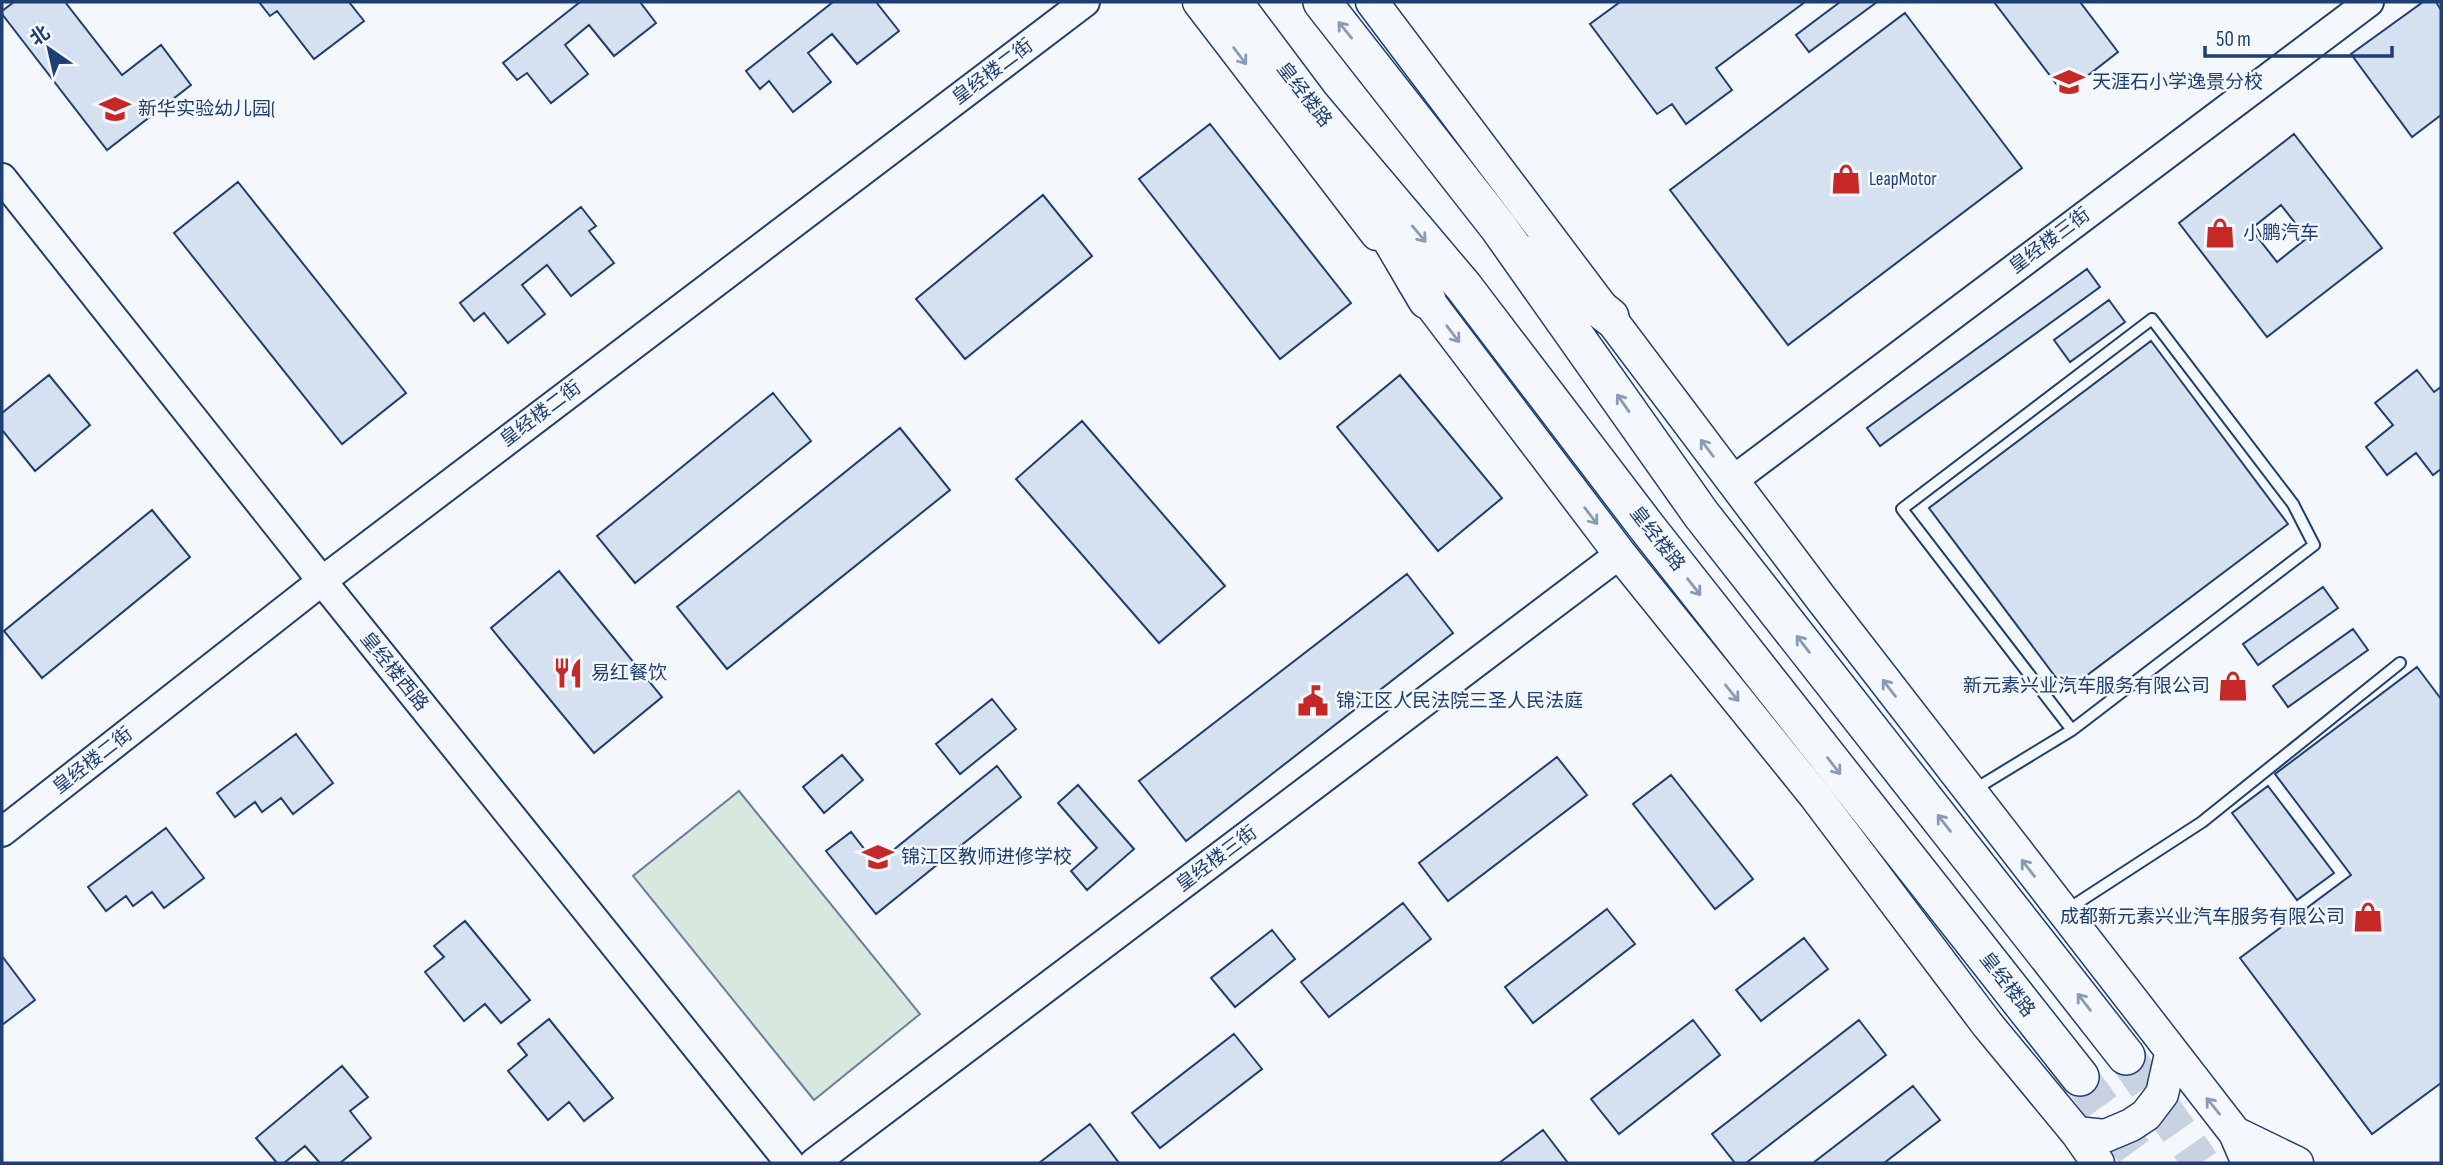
<svg xmlns="http://www.w3.org/2000/svg" width="2443" height="1165" viewBox="0 0 2443 1165" font-family="'Sofia Sans Condensed','Noto Sans SC',sans-serif">
  <style>
    .pitch { fill: #d7e8df; stroke: #687fa3; stroke-width: 2 }
    .building { fill: #d5e0f0; stroke: #1d3f73; stroke-width: 2; fill-rule: evenodd }
    .lines { fill: none; stroke-linecap: round; stroke-linejoin: round }
    .trunk-tunnel { stroke: #c9d2e0; stroke-width: 37; stroke-dasharray: 37 18; stroke-linecap: butt }
    .service-casing { stroke: #1d3f73; stroke-width: 14 }
    .tertiary-casing { stroke: #1d3f73; stroke-width: 32 }
    .secondary-casing { stroke: #1d3f73; stroke-width: 35 }
    .trunk-casing { stroke: #1d3f73; stroke-width: 40 }
    .service { stroke: #f4f7fb; stroke-width: 10 }
    .tertiary { stroke: #f4f7fb; stroke-width: 28 }
    .secondary { stroke: #f4f7fb; stroke-width: 32 }
    .trunk { stroke: #f4f7fb; stroke-width: 37 }
    .oneway { stroke: #889bb7 }
    .labels { text-anchor: middle; dominant-baseline: central; stroke-width: 5; stroke-linejoin: round; paint-order: stroke }
    .street-label { font-size: 19px; fill: #1d3f73; stroke: #f4f7fb }
    .poi-label { font-size: 19px; fill: #1d3f73; stroke: #f4f7fb; text-anchor: start }
  </style>
  <rect width="100%" height="100%" fill="#f4f7fb"/>
  <path class="pitch" d="M739,791l181,223 -106,86 -181,-224z"/>
  <path class="building" d="M14,2h51l57,73 39,-30 30,40 -84,65 -105,-136v-3z
    M259,2h90l15,19 -50,38 -37,-48 -7,5z
    M580,2h60l16,21 -42,33 -25,-31 -24,20 23,29 -37,29 -24,-30 -10,7 -14,-17z
    M833,2h43l23,29 -42,33 -25,-30 -24,19 23,29 -38,30 -24,-31 -9,8 -14,-18z
    M1620,2h185l-89,66 16,22 -46,34 -14,-20 -15,10 -67,-90z
    M1840,2h37l-68,50 -13,-17z
    M1994,2h86l38,50 -54,42z
    M2423,2h13l5,8v105l-29,22 -61,-83z
    M1905,13l117,155 -234,177 -118,-155z
    M1210,124l141,179 -71,56 -141,-180z
    M2294,134l88,114 -115,89 -88,-114zM2281,205l26,33 -30,24 -26,-33z
    M238,182l168,211 -64,51 -168,-211z
    M1043,195l49,61 -127,103 -49,-60z
    M581,207l15,19 -7,5 25,32 -43,33 -24,-31 -25,20 23,29 -37,29 -24,-30 -10,8 -14,-18z
    M2087,269l13,18 -220,159 -13,-18z
    M2109,300l16,22 -55,40 -16,-22z
    M2151,341l137,183 -222,167 -137,-183z
    M2417,370l17,22 7,-5v82l-8,6 -17,-22 -29,22 -21,-28 27,-22 -18,-22z
    M49,375l41,50 -55,46 -33,-41v-17z
    M1400,375l102,123 -64,53 -101,-124z
    M773,393l38,48 -176,142 -38,-47z
    M1082,421l143,165 -66,57 -143,-164z
    M900,428l50,62 -223,179 -50,-62z
    M152,510l38,47 -148,121 -38,-47z
    M559,571l103,126 -68,56 -103,-125z
    M1407,574l46,59 -267,208 -47,-60z
    M2323,587l15,21 -80,57 -15,-21z
    M2353,629l15,21 -80,57 -15,-21z
    M2417,667l24,32v384l-69,51 -132,-176 111,-83 -76,-101z
    M992,699l24,30 -56,45 -24,-30z
    M296,734l37,49 -40,31 -12,-16 -19,14 -7,-10 -20,15 -18,-24z
    M842,755l21,25 -39,33 -21,-26z
    M1557,757l30,38 -139,106 -29,-38z
    M997,766l24,31 -145,117 -50,-63 25,-19 25,32z
    M1671,775l82,104 -38,30 -82,-105z
    M1078,785l56,64 -47,41 -16,-19 26,-23 -39,-45z
    M2268,786l66,87 -37,27 -65,-87z
    M166,828l38,50 -40,30 -12,-16 -19,14 -7,-10 -20,15 -18,-24z
    M1403,903l28,36 -102,78 -28,-35z
    M1607,909l28,35 -102,79 -28,-36z
    M465,921l65,79 -29,23 -16,-19 -21,17 -39,-49 19,-15 -10,-11z
    M1272,930l23,29 -60,48 -24,-29z
    M1804,938l24,31 -67,52 -25,-31z
    M2,956l33,44 -33,25z
    M549,1019l64,79 -29,23 -15,-19 -21,18 -40,-49 19,-16 -9,-11z
    M1693,1020l27,35 -101,79 -28,-35z
    M1859,1020l27,35 -140,108h-11l-23,-29z
    M1234,1034l28,35 -102,79 -28,-35z
    M342,1066l26,31 -18,14 21,27 -31,25h-20l-15,-17 -21,17h-7l-21,-25z
    M1913,1086l27,34 -56,43h-71z
    M1090,1124l29,39h-80z
    M1543,1130l25,33h-69z"/>
  <g class="lines">
    <path class="trunk-tunnel" d="M2126,1056l75,107
      M2080,1077l62,86"/>
    <g class="service-casing">
      <path id="service" d="M1972,791l100,-61 242,-185 -21,-41 -141,-185 -250,190 170,221
        M2065,911l137,-89 198,-159"/>
    </g>
    <g class="tertiary-casing">
      <path id="tertiary" d="M2,178l320,403 468,582
        M1732,481l637,-479
        M2,832l320,-251 763,-579
        M814,1163l806,-609"/>
    </g>
    <g class="secondary-casing">
      <path id="secondary" d="M1199,2l178,232
        M1372,2l448,595 415,536 13,30
        M1413,281l207,273 196,243 171,227 90,109 21,30
        M2077,1133l28,3 26,-11 15,-10 16,-21 9,-40
        M2235,1133l62,30"/>
    </g>
    <g class="trunk-casing">
      <path id="trunk" d="M1233,2l78,104 153,181 182,239 434,551
        M1322,2l177,226 202,286 425,542
        M1370,203l57,97
        M1532,255l78,62"/>
    </g>
    <use href="#service" class="service"/>
    <use href="#tertiary" class="tertiary"/>
    <use href="#secondary" class="secondary"/>
    <use href="#trunk" class="trunk"/>
  </g>
  <defs><path id="oneway-shaft" d="M-6 0H5M1.5-3L5.5 0L1.5 3" fill="none" stroke-width="1.6" stroke-linecap="round" stroke-linejoin="round" transform="scale(1.75)"/></defs>
  <g class="oneway">
    <use href="#oneway-shaft" transform="translate(1345 30) rotate(-129)"/>
    <use href="#oneway-shaft" transform="translate(1240 56) rotate(53)"/>
    <use href="#oneway-shaft" transform="translate(1419 234) rotate(50)"/>
    <use href="#oneway-shaft" transform="translate(1453 334) rotate(53)"/>
    <use href="#oneway-shaft" transform="translate(1623 403) rotate(-125)"/>
    <use href="#oneway-shaft" transform="translate(1707 448) rotate(-127)"/>
    <use href="#oneway-shaft" transform="translate(1591 516) rotate(53)"/>
    <use href="#oneway-shaft" transform="translate(1694 587) rotate(52)"/>
    <use href="#oneway-shaft" transform="translate(1803 644) rotate(-128)"/>
    <use href="#oneway-shaft" transform="translate(1889 688) rotate(-128)"/>
    <use href="#oneway-shaft" transform="translate(1732 693) rotate(51)"/>
    <use href="#oneway-shaft" transform="translate(1834 766) rotate(52)"/>
    <use href="#oneway-shaft" transform="translate(1944 823) rotate(-128)"/>
    <use href="#oneway-shaft" transform="translate(2028 868) rotate(-128)"/>
    <use href="#oneway-shaft" transform="translate(2084 1002) rotate(-128)"/>
    <use href="#oneway-shaft" transform="translate(2213 1106) rotate(-129)"/>
  </g>
  <defs>
    <g id="school-bare" transform="scale(2.415)"><path d="M0-5L7-2L0 1L-7-2ZM-4 1L0 2.5L4 1V4Q0 6-4 4Z" fill="#c62828" stroke="#f4f7fb" stroke-width="2.5" paint-order="stroke"/></g>
    <g id="shop-bare" transform="scale(2.415)"><path d="M-5-2.5h2.3a2.7 3.5 0 0 1 5.4 0H5L5.5 6h-11ZM-1.5-2.5h3a1.5 2.3 0 0 0-3 0Z" fill="#c62828" stroke="#f4f7fb" stroke-width="2.5" paint-order="stroke"/></g>
    <g id="restaurant-bare" transform="scale(2.415)"><path d="M-5-6h1v4h1v-4h1v4h1v-4h1v5L-1.5 .5V6h-2V.5L-5-1ZM5-6V6H3V1.5H1.5Q1.5-4 5-6Z" fill="#c62828" stroke="#f4f7fb" stroke-width="2.5" paint-order="stroke"/></g>
    <g id="civic-bare" transform="scale(2.415)"><path d="M-.6-6.5H3V-4.5H.6V-3L4-1V1h2V6H-6V1h2V-1L-.6-3ZM-1.2 2.5V6h2.4V2.5Z" fill="#c62828" stroke="#f4f7fb" stroke-width="2.5" paint-order="stroke"/></g>
  </defs>
  <g fill-rule="evenodd">
    <use href="#school-bare" x="2069" y="82"/>
    <use href="#school-bare" x="115" y="109"/>
    <use href="#shop-bare" x="1846" y="179"/>
    <use href="#shop-bare" x="2220" y="233"/>
    <use href="#restaurant-bare" x="568" y="673"/>
    <use href="#shop-bare" x="2233" y="686"/>
    <use href="#civic-bare" x="1313" y="701"/>
    <use href="#school-bare" x="878" y="857"/>
    <use href="#shop-bare" x="2368" y="917"/>
  </g>
  <g class="labels">
    <g class="street-label">
      <text transform="translate(993 72) rotate(-37)">皇经楼二街</text>
      <text transform="translate(1304 95) rotate(52)">皇经楼路</text>
      <text transform="translate(2050 241) rotate(-37)">皇经楼三街</text>
      <text transform="translate(541 414) rotate(-37)">皇经楼二街</text>
      <text transform="translate(1657 539) rotate(52)">皇经楼路</text>
      <text transform="translate(394 672) rotate(51)">皇经楼西路</text>
      <text transform="translate(93 761) rotate(-38)">皇经楼二街</text>
      <text transform="translate(1217 859) rotate(-37)">皇经楼三街</text>
      <text transform="translate(2007 985) rotate(52)">皇经楼路</text>
    </g>
    <g class="poi-label">
      <text x="2092" y="82">天涯石小学逸景分校</text>
      <text x="138" y="109">新华实验幼儿园(</text>
      <text x="1869" y="179">LeapMotor</text>
      <text x="2243" y="233">小鹏汽车</text>
      <text x="591" y="673">易红餐饮</text>
      <text x="2210" y="686" text-anchor="end">新元素兴业汽车服务有限公司</text>
      <text x="1336" y="701">锦江区人民法院三圣人民法庭</text>
      <text x="901" y="857">锦江区教师进修学校</text>
      <text x="2345" y="917" text-anchor="end">成都新元素兴业汽车服务有限公司</text>
    </g>
  </g>
  <rect width="2443" height="1165" fill="none" stroke="#1d3f73" stroke-width="7"/>
  <g transform="translate(49 49) rotate(326)" stroke="#f4f7fb" stroke-width="5" paint-order="stroke">
  <path d="M0-5L12 26L0 18L-12 26Z" fill="#1d3f73"/>
  <text y="-10" font-size="19" font-weight="bold" text-anchor="middle" fill="#1d3f73">北</text>
  </g>
  <path d="M2205 46v10h187v-10" fill="none" stroke="#1d3f73" stroke-width="3.5"/>
  <text x="2216" y="46" font-size="21" fill="#1d3f73" stroke="#f4f7fb" stroke-width="5" paint-order="stroke">50 m</text>
</svg>
